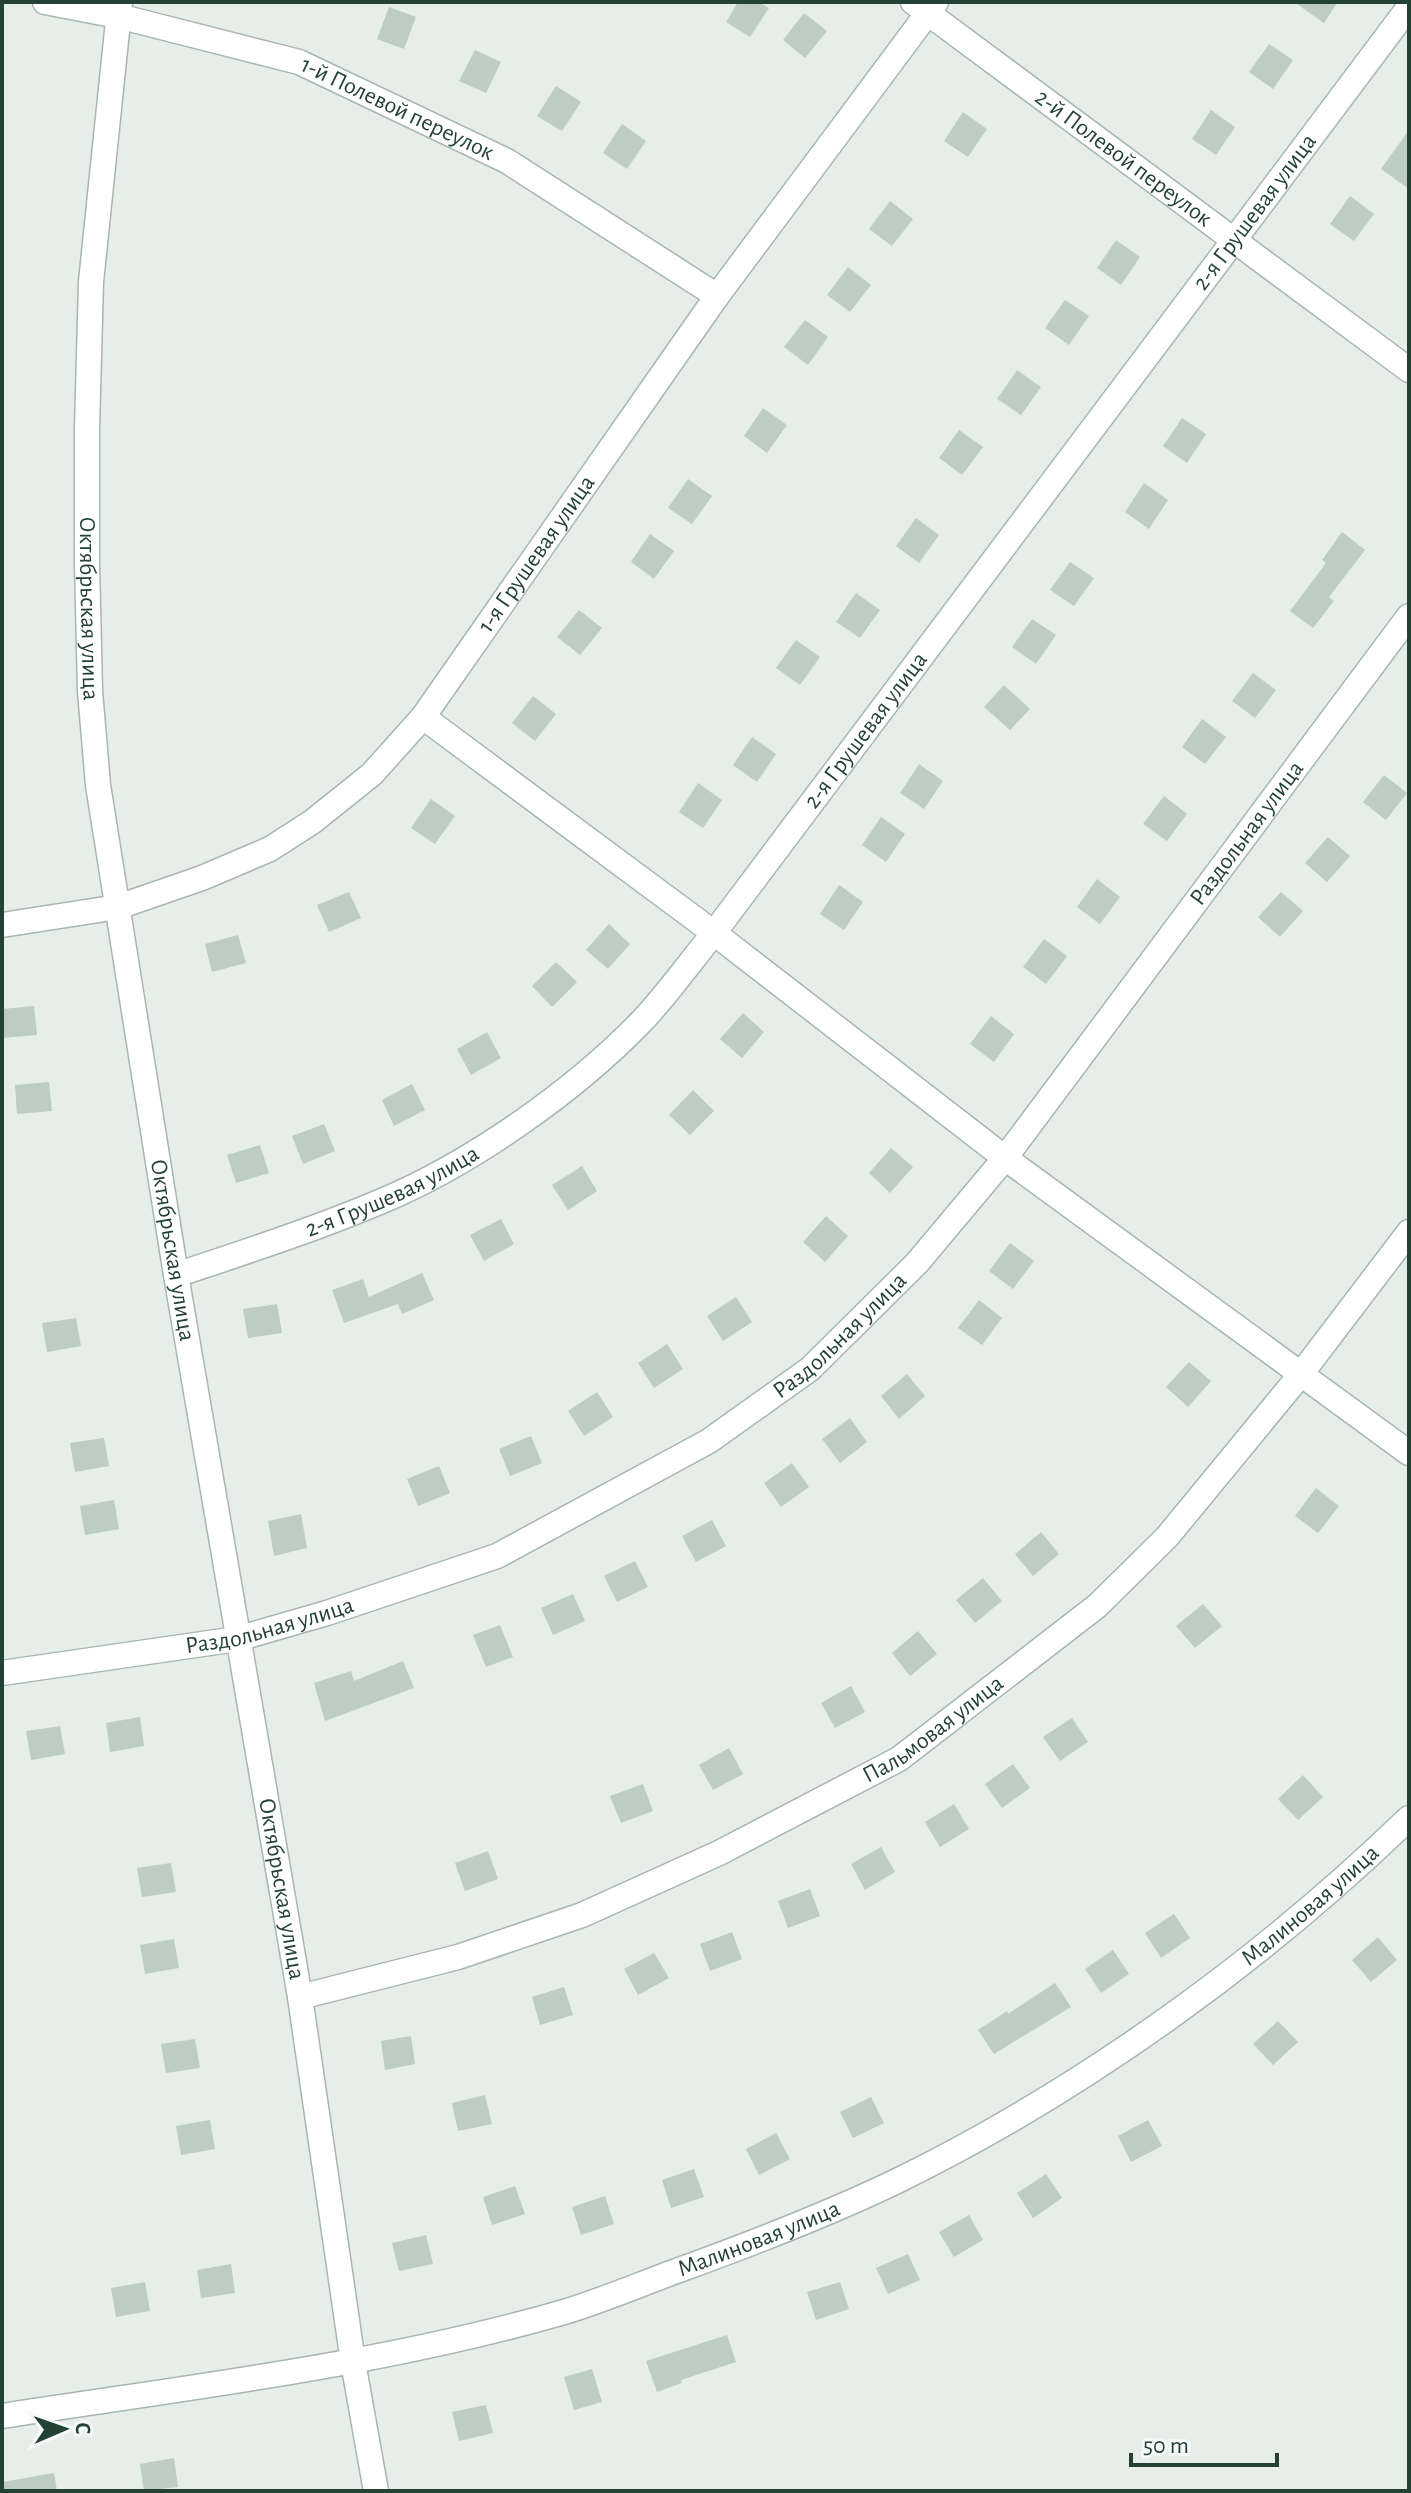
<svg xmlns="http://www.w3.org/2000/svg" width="1411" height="2493" viewBox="0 0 1411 2493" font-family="'Alegreya Sans',sans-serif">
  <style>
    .building { fill: #bdccc4 }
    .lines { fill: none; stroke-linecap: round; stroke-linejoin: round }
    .minor-casing { stroke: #a7b7af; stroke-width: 27 }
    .minor { stroke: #fff; stroke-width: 24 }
    .labels { text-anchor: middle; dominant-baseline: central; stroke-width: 7; stroke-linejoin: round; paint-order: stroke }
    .street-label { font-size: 24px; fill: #234135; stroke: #f6faf8 }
  </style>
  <rect width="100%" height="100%" fill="#e5eee9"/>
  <path class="building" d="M738,2h21l10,6 -19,29 -24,-15z
    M1294,2h44l-14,21z
    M389,7l27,10 -12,32 -27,-10z
    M804,13l23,18 -22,27 -22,-18z
    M1269,44l24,16 -20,29 -24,-17z
    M475,50l26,12 -15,31 -27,-12z
    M556,86l25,16 -19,29 -25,-15z
    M1211,110l24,17 -19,28 -24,-16z
    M963,112l24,17 -19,28 -24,-16z
    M622,124l24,17 -19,28 -24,-16z
    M1409,130v59l-28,-20z
    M1350,196l24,18 -20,27 -24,-17z
    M890,201l23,18 -21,27 -23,-17z
    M1116,240l24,17 -19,28 -24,-17z
    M848,267l23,18 -21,27 -23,-17z
    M1065,300l24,16 -20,29 -24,-17z
    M805,320l23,17 -20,28 -24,-18z
    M1017,370l24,17 -20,28 -24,-16z
    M763,408l24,17 -20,28 -23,-17z
    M1182,418l24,16 -19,29 -24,-17z
    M959,430l24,17 -21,28 -23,-17z
    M688,479l24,17 -20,28 -24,-16z
    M1144,483l24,17 -19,29 -24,-17z
    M916,518l23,17 -20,28 -23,-17z
    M1342,532l23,18 -36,47 5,4 -21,27 -23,-17 36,-48 -4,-3z
    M650,534l24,17 -20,28 -23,-17z
    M1070,562l24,16 -20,28 -24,-16z
    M856,593l24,17 -20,28 -24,-16z
    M579,610l23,18 -22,27 -23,-18z
    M1032,619l24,16 -20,29 -24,-17z
    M796,640l24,17 -20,28 -24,-17z
    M1253,673l23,17 -21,28 -23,-17z
    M1004,685l26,24 -20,21 -26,-23z
    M533,696l23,18 -21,27 -23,-18z
    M1202,719l24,18 -21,27 -23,-17z
    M752,737l24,17 -19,28 -24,-17z
    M919,764l24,17 -19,28 -24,-16z
    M1384,775l23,18 -21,27 -23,-18z
    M698,783l24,17 -19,28 -24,-16z
    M1164,796l23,18 -20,27 -24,-17z
    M431,799l24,17 -20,28 -24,-16z
    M881,817l24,17 -19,28 -24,-17z
    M1328,837l22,19 -23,26 -22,-19z
    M1097,879l23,18 -20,27 -23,-17z
    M839,885l24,17 -19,28 -24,-16z
    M349,892l12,26 -32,14 -12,-27z
    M1281,892l22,19 -23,26 -22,-20z
    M609,924l21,20 -22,25 -22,-19z
    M238,935l8,28 -34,9 -7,-28z
    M1044,939l23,17 -21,28 -23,-17z
    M556,962l21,20 -25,25 -20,-21z
    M34,1006l3,29 -35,3v-29z
    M743,1013l21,19 -22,26 -22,-19z
    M991,1016l23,18 -20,28 -24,-18z
    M487,1032l14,26 -30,17 -14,-26z
    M49,1082l3,29 -35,3 -2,-29z
    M412,1084l13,26 -31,16 -12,-26z
    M693,1090l21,21 -24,24 -21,-20z
    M324,1124l11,27 -32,13 -11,-28z
    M260,1145l9,28 -33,10 -9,-28z
    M891,1148l22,19 -23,26 -21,-20z
    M582,1166l15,25 -29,19 -16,-25z
    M826,1216l22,20 -23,26 -22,-20z
    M501,1219l13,25 -30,17 -14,-26z
    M1010,1243l24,18 -21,28 -24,-18z
    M422,1273l12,27 -32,14 -4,-10 -54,19 -12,-33 31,-11 6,18z
    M736,1297l16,25 -29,19 -16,-25z
    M979,1300l23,18 -20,27 -24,-17z
    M277,1304l5,29 -34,5 -5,-29z
    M76,1318l5,28 -34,6 -5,-29z
    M667,1344l16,25 -29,19 -16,-25z
    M1189,1362l22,19 -23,26 -22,-20z
    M907,1374l18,22 -26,23 -18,-23z
    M597,1392l16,25 -29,19 -16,-25z
    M850,1418l17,24 -27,21 -18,-24z
    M531,1436l11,27 -32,13 -11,-27z
    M104,1438l5,28 -34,6 -5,-29z
    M792,1463l17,24 -28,20 -17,-24z
    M439,1466l11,27 -32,13 -11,-27z
    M1316,1488l23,18 -21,27 -23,-17z
    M114,1500l5,29 -34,6 -5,-29z
    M301,1514l6,34 -33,8 -6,-35z
    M712,1520l14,26 -30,16 -14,-26z
    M1041,1532l18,22 -26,22 -18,-22z
    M635,1561l13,26 -31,15 -13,-26z
    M983,1578l19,23 -27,22 -19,-23z
    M573,1594l12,27 -32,14 -12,-27z
    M1203,1604l19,22 -27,22 -19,-22z
    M500,1625l13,32 -27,10 -13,-32z
    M918,1631l19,23 -27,22 -18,-23z
    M403,1661l11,27 -89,33 -11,-38 37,-12 3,10z
    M851,1686l14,26 -30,16 -14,-25z
    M140,1717l4,29 -34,6 -4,-29z
    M1072,1718l16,24 -28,19 -17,-24z
    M60,1726l5,28 -34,6 -5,-29z
    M729,1748l14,26 -30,16 -14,-25z
    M1013,1764l17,24 -28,20 -17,-24z
    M1303,1775l20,22 -25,23 -20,-21z
    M643,1784l10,27 -32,12 -11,-27z
    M954,1804l15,25 -29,18 -15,-25z
    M881,1847l14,25 -30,18 -14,-26z
    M488,1851l10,28 -33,12 -10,-28z
    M171,1863l5,29 -34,5 -5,-29z
    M810,1889l10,27 -32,12 -10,-27z
    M1174,1914l16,24 -29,20 -16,-25z
    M732,1932l10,27 -32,12 -10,-27z
    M1378,1937l19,23 -26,22 -19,-22z
    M174,1939l5,29 -34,6 -5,-29z
    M1113,1950l16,24 -28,19 -16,-24z
    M654,1953l15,25 -31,17 -14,-26z
    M1055,1983l16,24 -77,47 -16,-24 29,-19 1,3z
    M564,1987l9,28 -33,10 -8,-28z
    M1278,2021l20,21 -25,23 -20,-21z
    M411,2036l4,28 -30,6 -4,-29z
    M195,2039l5,29 -34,5 -5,-29z
    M485,2095l7,29 -34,7 -6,-28z
    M871,2097l13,26 -31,15 -13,-26z
    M210,2120l5,29 -34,6 -5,-29z
    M1148,2120l14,26 -31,16 -13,-26z
    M776,2133l14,26 -31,16 -13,-26z
    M694,2169l10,28 -33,11 -9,-28z
    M1046,2174l16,24 -29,20 -16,-25z
    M515,2186l10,28 -33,11 -9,-28z
    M605,2196l9,28 -33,11 -9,-28z
    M969,2215l14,25 -29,17 -15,-25z
    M426,2235l7,29 -34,7 -7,-28z
    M908,2254l12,26 -32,14 -12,-26z
    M231,2264l4,29 -34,5 -4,-28z
    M145,2282l5,29 -34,6 -5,-29z
    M840,2282l9,27 -33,11 -9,-28z
    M727,2335l9,27 -55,18 1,3 -25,9 -11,-31z
    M592,2369l10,33 -28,8 -10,-33z
    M486,2405l7,28 -34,8 -7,-29z
    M174,2458l4,29 -34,4 -4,-27z
    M54,2473l3,18h-55v-9z"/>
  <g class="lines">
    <g class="minor-casing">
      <g id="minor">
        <path id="s1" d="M45,2l73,14 181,46 208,99 210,135"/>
        <path id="s2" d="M120,2l-29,280 -4,146v135l3,128 8,94 78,490 124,722 53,365 23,129"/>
        <path id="s3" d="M913,2l496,368"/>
        <path d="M423,717l291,216 291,225 404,295"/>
        <path id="s4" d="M2,925l116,-18 84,-29 68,-29 42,-27 60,-48 51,-57 294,-421 219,-294"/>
        <path id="s5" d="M176,1275c69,-23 140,-46 206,-74 90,-38 191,-109 259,-179 26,-27 49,-60 73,-89l695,-926"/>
        <path id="s6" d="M2,1673l235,-34 90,-26 170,-57 212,-115 101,-72 107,-106 88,-105 404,-542"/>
        <path id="s7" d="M300,1997l158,-40 124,-42 137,-62 180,-94 198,-153 70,-69 134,-163 108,-142"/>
        <path id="s8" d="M2,2416c188,-29 379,-51 562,-104 40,-12 79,-29 118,-43 74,-27 147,-55 217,-89 185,-91 362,-219 510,-362"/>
      </g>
    </g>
    <use href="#minor" class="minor"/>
  </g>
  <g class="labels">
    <g class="street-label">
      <text stroke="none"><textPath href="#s1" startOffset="370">1-й Полевой переулок</textPath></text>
      <text stroke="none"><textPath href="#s3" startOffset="262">2-й Полевой переулок</textPath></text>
      <text stroke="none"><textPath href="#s5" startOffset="1552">2-я Грушевая улица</textPath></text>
      <text stroke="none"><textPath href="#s4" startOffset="682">1-я Грушевая улица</textPath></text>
      <text stroke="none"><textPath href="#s2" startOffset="608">Октябрьская улица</textPath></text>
      <text stroke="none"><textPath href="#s5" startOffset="904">2-я Грушевая улица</textPath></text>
      <text stroke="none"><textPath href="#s6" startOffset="1568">Раздольная улица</textPath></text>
      <text stroke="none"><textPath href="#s5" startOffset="232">2-я Грушевая улица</textPath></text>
      <text stroke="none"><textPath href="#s2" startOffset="1256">Октябрьская улица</textPath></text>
      <text stroke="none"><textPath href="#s6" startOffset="920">Раздольная улица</textPath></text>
      <text stroke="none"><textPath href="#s6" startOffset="272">Раздольная улица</textPath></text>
      <text stroke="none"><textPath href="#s7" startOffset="692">Пальмовая улица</textPath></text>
      <text stroke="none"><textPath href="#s2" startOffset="1904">Октябрьская улица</textPath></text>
      <text stroke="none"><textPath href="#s8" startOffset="1428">Малиновая улица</textPath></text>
      <text stroke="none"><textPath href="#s8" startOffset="780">Малиновая улица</textPath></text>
    </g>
  </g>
  <rect width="1411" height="2493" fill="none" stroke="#234135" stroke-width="8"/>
  <g transform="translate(64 2429) rotate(88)" stroke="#f6faf8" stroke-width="6" paint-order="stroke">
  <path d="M0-6L14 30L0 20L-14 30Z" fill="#234135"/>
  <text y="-12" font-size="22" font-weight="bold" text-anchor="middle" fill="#234135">С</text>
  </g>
  <path d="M1131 2453v12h146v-12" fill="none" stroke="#234135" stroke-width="4"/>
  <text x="1143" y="2453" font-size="24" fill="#234135" stroke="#f6faf8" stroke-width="6" paint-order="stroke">50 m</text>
</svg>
